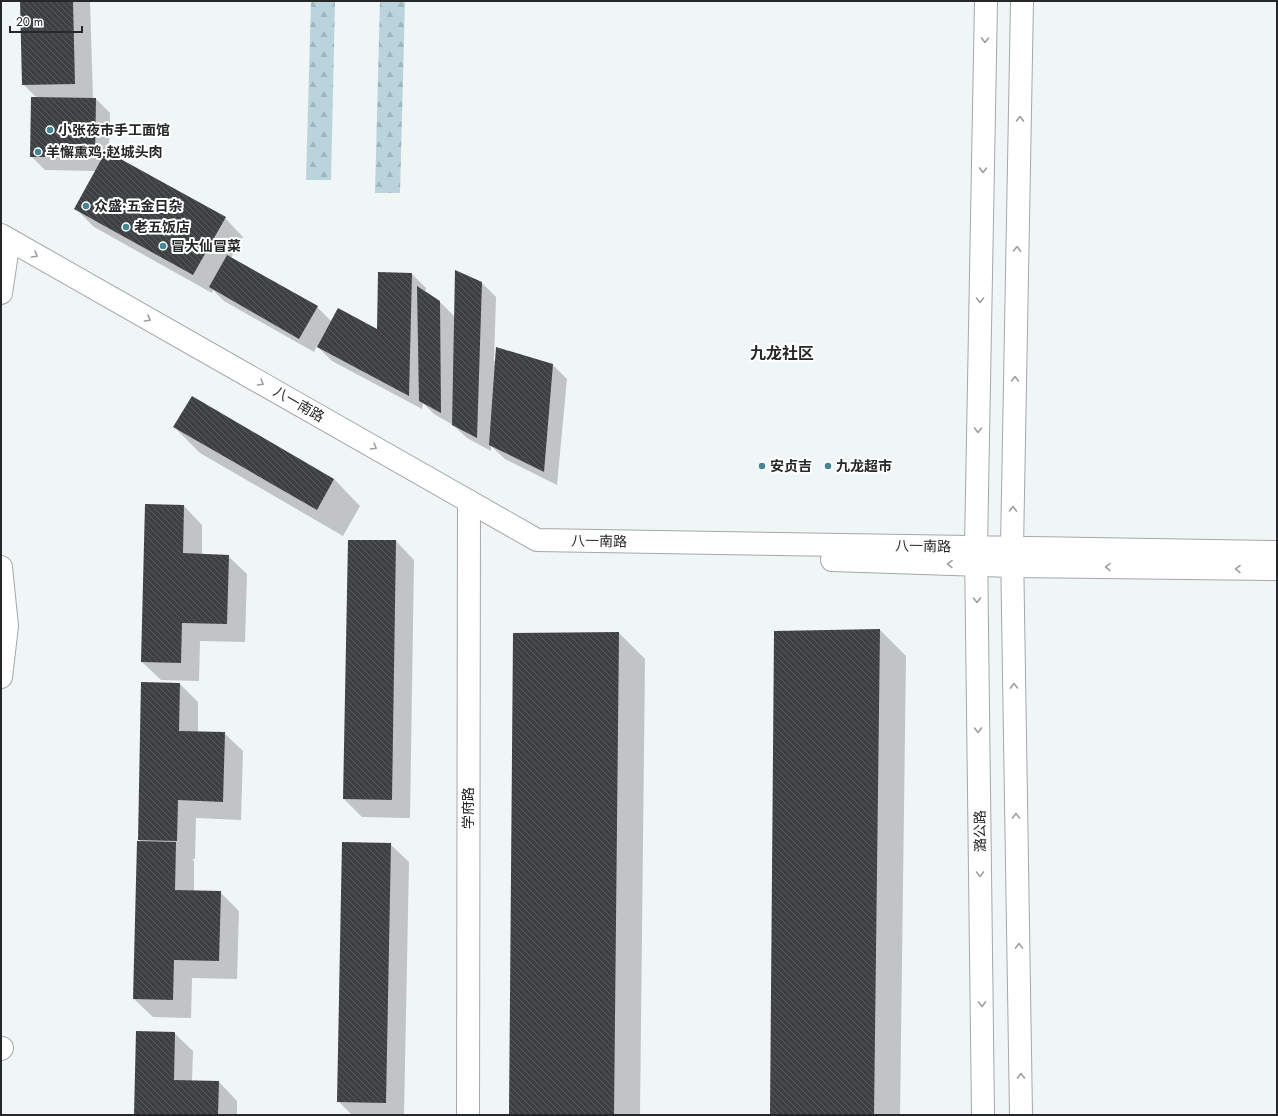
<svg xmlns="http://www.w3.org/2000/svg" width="1278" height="1116" viewBox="0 0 1278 1116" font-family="Jost,'Noto Sans SC',sans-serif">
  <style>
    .forest { fill: url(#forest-firs) }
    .shadow { fill: #0003 }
    .building { fill: url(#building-back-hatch) }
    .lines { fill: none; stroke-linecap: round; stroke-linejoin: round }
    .street-casing { stroke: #a4a8a9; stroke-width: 24 }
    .secondary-casing { stroke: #a4a8a9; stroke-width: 24 }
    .street { stroke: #fff; stroke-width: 22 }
    .secondary { stroke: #fff; stroke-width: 22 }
    .oneway { stroke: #9d9e9e }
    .poi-dot { fill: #448697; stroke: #fff; stroke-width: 1.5 }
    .labels { text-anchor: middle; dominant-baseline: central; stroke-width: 4; stroke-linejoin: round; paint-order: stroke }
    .poi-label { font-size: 14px; font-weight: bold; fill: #262728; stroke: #fff; text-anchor: start }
    .street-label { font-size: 14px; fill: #262728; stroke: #fff }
    .quarter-label { font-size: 16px; font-weight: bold; fill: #262728; stroke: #fff }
  </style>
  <defs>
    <pattern id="forest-firs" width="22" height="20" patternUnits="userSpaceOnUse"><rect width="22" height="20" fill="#b9d4dc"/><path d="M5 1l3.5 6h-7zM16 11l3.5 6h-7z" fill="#9fb6bd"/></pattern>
    <pattern id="building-back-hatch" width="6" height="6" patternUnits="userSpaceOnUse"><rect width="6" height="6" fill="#3e4143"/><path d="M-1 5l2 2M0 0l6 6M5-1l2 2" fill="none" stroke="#585a5c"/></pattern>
  </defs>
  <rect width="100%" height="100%" fill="#f0f5f6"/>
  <path class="forest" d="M311,1h24l-4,179h-25z
    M380,1h25l-5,192h-25z"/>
  <path class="shadow" d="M21,1h69l3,98h3l14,14 -1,40 116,65 18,19 -12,21 86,49 15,15 46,9 34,-57 14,14 -1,5 15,9 15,15 27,-34 14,14 -2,64 2,1 1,-13 56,16 14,14 -10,106 -52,-26 -14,-13v5l-24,-13 -14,-13 -19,-11 -11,-11 -1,6 -90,-48 -15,-15 -3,6 -90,-51 -11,-11 -1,3 -118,-66 -19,-19 21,-37 -51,-1 -14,-14 6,-58 -14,-14z
    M174,427l160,52 26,27 -17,30 -143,-83z
    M146,505l38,1 18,19v30l26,1 19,18 -2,68 -45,-1 -1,40 -38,-1 -19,-18z
    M396,541l18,19 -4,258 -48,-1 -18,-18z
    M880,630l26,26 -6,459h-129z
    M619,633l26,26 -5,456h-130z
    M180,684l18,18v30l26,1 19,18 -2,69 -45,-2 -1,41h-3l2,2v30l26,1 19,19 -2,68 -45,-1 -1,40 -38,-1 -19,-18 7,-157 -2,-3z
    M390,844l19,18 -5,253h-52l-14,-14z
    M174,1033l19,18 -1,30 27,1 18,19v14h-102z"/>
  <path class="building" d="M20,1h53l2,83 -53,1z
    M31,97l65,1 -1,59h-65z
    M106,151l120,66 -33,58 -119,-66z
    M227,255l91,51 -19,33 -90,-52z
    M455,270l27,12 -5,156 -25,-13z
    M378,272l34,1 -3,123 -92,-49 21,-39 39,21z
    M417,286l23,15 1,112 -22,-12z
    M496,347l57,17 -9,108 -55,-27z
    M192,396l142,83 -17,31 -144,-83z
    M145,504l39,1 -1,48 46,2 -2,69 -45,-1 -1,40 -40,-1z
    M348,540h48l-4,260 -49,-1z
    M880,629l-6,486h-104l4,-484z
    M619,632l-5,483h-105l4,-482z
    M141,682l39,1 -1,48 46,1 -2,70 -45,-2 -1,41 -39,-1z
    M137,841l39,1 -1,48 46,1 -2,70 -45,-1 -1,40 -40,-1z
    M342,842l49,1 -5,260 -49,-1z
    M136,1031l39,1 -1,48 45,1 -1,34h-84z"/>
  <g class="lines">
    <g class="street-casing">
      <path id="street" d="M1,293l8,-53
        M1,567l6,59 -6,51
        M1,1049l1,-1
        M468,1115l1,-614"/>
    </g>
    <g class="secondary-casing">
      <path id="secondary" d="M1,235l536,305 740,12
        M832,560l180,6 265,3
        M983,1115l-7,-568 10,-546
        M1021,1115l-9,-567 10,-547"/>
    </g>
    <use href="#street" class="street"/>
    <use href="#secondary" class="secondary"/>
  </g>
  <defs><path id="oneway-chevron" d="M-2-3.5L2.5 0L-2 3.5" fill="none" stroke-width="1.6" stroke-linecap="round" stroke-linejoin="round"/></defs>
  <g class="oneway">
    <use href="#oneway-chevron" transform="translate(985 40) rotate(91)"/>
    <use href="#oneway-chevron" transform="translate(1020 119) rotate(-89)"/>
    <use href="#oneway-chevron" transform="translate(983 170) rotate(91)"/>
    <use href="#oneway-chevron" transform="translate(1017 249) rotate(-89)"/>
    <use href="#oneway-chevron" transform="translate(35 255) rotate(30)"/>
    <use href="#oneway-chevron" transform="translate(980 300) rotate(91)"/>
    <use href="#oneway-chevron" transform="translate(148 319) rotate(30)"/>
    <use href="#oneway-chevron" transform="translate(1015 379) rotate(-89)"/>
    <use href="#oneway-chevron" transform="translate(261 383) rotate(30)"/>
    <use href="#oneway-chevron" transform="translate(978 430) rotate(91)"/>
    <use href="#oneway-chevron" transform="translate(374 447) rotate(30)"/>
    <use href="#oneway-chevron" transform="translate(1013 509) rotate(-89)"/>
    <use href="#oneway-chevron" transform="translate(950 564) rotate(-178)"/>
    <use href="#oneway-chevron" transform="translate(1108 567) rotate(-179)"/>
    <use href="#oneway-chevron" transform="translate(1238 569) rotate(-179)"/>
    <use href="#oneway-chevron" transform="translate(977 600) rotate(89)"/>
    <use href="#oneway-chevron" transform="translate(1014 686) rotate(-91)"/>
    <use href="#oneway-chevron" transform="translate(978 730) rotate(89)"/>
    <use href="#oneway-chevron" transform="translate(1016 816) rotate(-91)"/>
    <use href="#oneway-chevron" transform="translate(980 874) rotate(89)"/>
    <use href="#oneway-chevron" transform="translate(1019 946) rotate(-91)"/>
    <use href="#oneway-chevron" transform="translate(982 1004) rotate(89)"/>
    <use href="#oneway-chevron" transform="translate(1021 1076) rotate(-91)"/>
  </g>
  <g class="poi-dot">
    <circle cx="50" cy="130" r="4"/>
    <circle cx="38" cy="152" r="4"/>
    <circle cx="86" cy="206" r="4"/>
    <circle cx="126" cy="227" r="4"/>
    <circle cx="163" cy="246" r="4"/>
    <circle cx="762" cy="466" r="4"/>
    <circle cx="828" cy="466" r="4"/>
  </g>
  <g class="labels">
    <g class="poi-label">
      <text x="58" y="130">小张夜市手工面馆</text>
      <text x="46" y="152">羊懈熏鸡·赵城头肉</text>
      <text x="94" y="206">众盛·五金日杂</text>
      <text x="134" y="227">老五饭店</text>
      <text x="171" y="246">冒大仙冒菜</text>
      <text x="770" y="466">安贞吉</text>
      <text x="836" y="466">九龙超市</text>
    </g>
    <g class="street-label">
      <text transform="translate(299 404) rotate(30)">八一南路</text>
      <text transform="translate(599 541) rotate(1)">八一南路</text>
      <text transform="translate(923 546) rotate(1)">八一南路</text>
      <text transform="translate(468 808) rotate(-90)">学府路</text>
      <text transform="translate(980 831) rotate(-91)">潞公路</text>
    </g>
    <g class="quarter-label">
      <text x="782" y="353">九龙社区</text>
    </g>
  </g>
  <rect width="1278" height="1116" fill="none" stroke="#262728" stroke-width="4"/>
  <path d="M10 26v6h72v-6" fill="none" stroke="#262728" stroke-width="2"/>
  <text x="16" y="26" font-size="12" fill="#262728" stroke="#ffffff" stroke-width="3" paint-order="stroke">20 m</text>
</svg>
